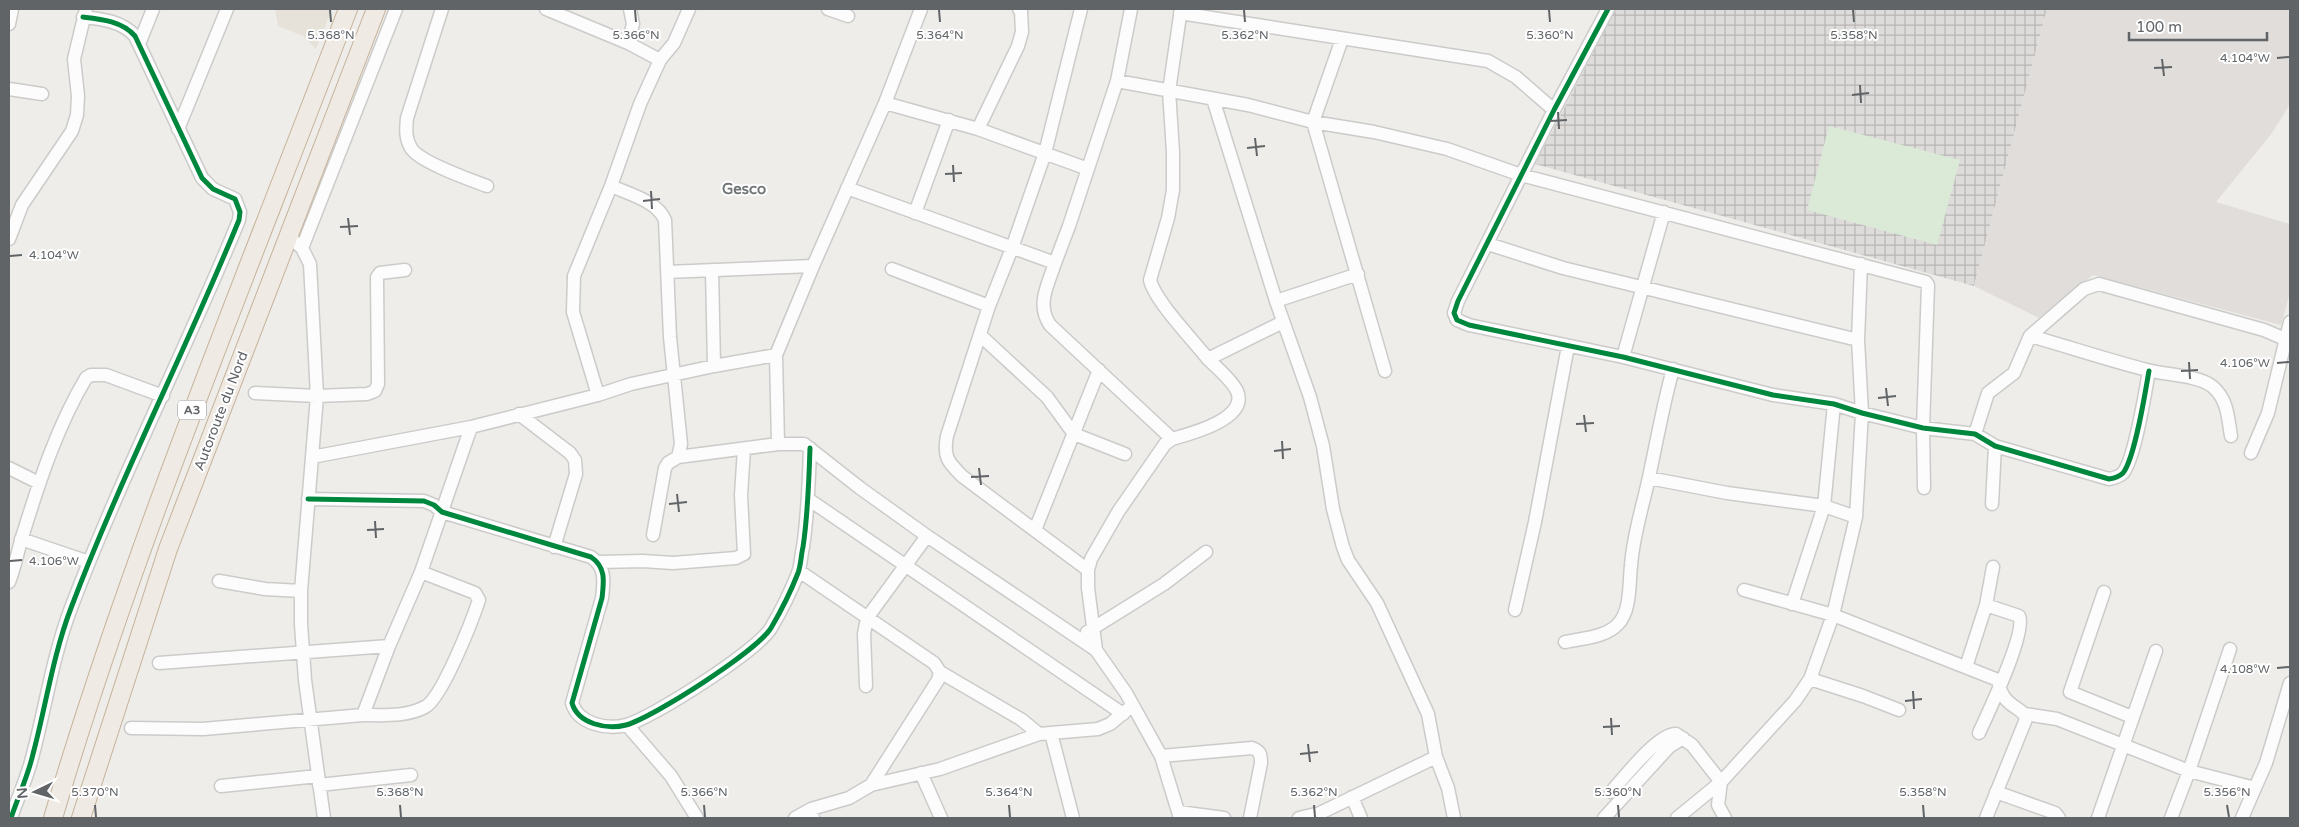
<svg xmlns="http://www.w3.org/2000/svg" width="2299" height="827" viewBox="0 0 2299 827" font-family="'Varela Round',sans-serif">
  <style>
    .commercial { fill: #e7e2d9 }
    .industrial { fill: url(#industrial-grid) }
    .education { fill: #e0ddda }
    .grass { fill: #dbe9d7 }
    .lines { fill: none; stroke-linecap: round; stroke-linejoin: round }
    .minor-casing { stroke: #cbcbca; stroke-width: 15 }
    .highway-casing { stroke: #c5b299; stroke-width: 20 }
    .minor { stroke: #fdfcfc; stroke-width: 12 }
    .highway { stroke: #efebe4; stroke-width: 18 }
    .cycleway-casing { stroke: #fff; stroke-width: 8 }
    .cycleway { stroke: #00873e; stroke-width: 5 }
    .ticks { fill: none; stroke: #606467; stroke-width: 2 }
    .labels { text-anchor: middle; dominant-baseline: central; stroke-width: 4; stroke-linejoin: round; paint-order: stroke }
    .shield { fill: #fff; stroke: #909295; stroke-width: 1 }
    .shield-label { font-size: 12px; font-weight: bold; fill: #606467 }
    .street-label { font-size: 14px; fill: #606467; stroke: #fff }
    .neighbourhood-label { font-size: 15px; font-weight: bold; fill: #717679; stroke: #fff }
    .ticks-label { font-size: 12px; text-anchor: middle; fill: #606467; stroke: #fff; stroke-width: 4; stroke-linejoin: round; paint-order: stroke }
  </style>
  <defs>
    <pattern id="industrial-grid" width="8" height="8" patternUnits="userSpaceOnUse" patternTransform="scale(1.25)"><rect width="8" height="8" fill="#dedcdb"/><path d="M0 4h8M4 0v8" fill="none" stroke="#b7b6b5"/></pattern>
  </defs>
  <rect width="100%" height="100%" fill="#efedea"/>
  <path class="commercial" d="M275,9h57l-16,40 -13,-13 -25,-10z"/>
  <path class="industrial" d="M1616,9h431l-73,277 -439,-122z"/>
  <path class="education" d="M2047,9h243v95l-18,29 -56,69 74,22v68l-9,33 -188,-50 -54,43 -65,-32z"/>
  <path class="grass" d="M1829,126l131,34 -23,85 -130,-35z"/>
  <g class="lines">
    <g class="minor-casing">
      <path id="minor" d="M442,9l-35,109c-1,11 -2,20 4,30 8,14 60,32 76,38
        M546,9l82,34 32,17
        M828,9l20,7
        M1081,9l-36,144 -33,95 -23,58 -42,130c-4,21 1,26 15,40l126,94
        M1181,9l-12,82 4,61v38l-5,28 -18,62c5,21 43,60 58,79
        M1608,9l-54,101 -96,191 -4,12 3,7 12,5 154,32 150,38 61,9 28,9 61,15 52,6 20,12 114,33c6,-1 10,-2 14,-6 12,-15 22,-80 26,-102
        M1180,13l308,48 28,16 38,33
        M9,24l3,-15
        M1342,39l-29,83 72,249
        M628,43l5,-19 -3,-15
        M139,44l14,-35
        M1117,81l131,24 65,17 61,10 73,17 74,26 405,107 2,3 -5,143 1,60
        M9,89l33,5
        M1213,99l63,202 34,96 13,49 10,63 10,38 5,13 29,43 51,111 8,43 12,31 6,30
        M885,103l93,26 110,40
        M178,129l49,-120
        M978,129l40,-83 4,-14 -1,-21 -2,-2
        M611,186c18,8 46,15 54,34l5,117 11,107 -3,13 -10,6 -3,5 -12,67
        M847,188l208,75c-7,22 -19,41 -5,62l122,114
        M915,213l34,-93
        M288,236l14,12 8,16 7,132 -16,195v33l4,56 19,138
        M9,239l13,-34 50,-74 5,-16 1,-19 -4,-37 12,-50
        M1488,244l75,24 295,72
        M302,248l94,-239
        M1055,263l14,-37 48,-145 14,-72
        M892,269l97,37
        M712,270l2,96
        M667,272l146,-6
        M1276,301l82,-27
        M980,335l67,62 27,37 51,20
        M2030,336l54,-47 15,-5 165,46 21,9
        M776,355l2,89
        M1623,357l41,-145
        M255,393l62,3 50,-2 8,-3 3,-7 -1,-107 3,-4 25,-3
        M598,395l-25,-83 1,-36 37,-90 29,-82 20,-44 14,-17 15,-34
        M519,414l51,39 5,7 1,14 -22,73
        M1975,434l13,-41 26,-20 16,-37c39,11 78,24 117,34 18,5 52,5 66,17 15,13 15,32 18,49
        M2251,453l17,-40 22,-91
        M312,457l159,-30 127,-32 33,-11 83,-18 62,-11 37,-89 72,-163 36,-94
        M678,457l100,-13h26l56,44 67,48 169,114 30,43 35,63 19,62
        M9,468l30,15
        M1649,478l78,15 97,13 32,11
        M308,499l116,2 10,4 8,7 149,45c15,10 13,24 11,41l-30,105c6,21 35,27 54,22 28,-8 131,-74 145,-97 10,-17 20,-37 27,-55 3,-8 3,-18 5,-26 5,-33 6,-66 7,-99
        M808,499l315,215
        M1992,504l3,-58
        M1035,530l64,-160
        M21,539l68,23
        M599,562l44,-1 30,2 63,-5 8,-4 -3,-59 3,-46
        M799,571l135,92 6,9 82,48 17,14
        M219,581l46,8 36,2
        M9,582c7,-17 9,-34 15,-51 16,-52 34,-106 62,-153l5,-3h15l57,21
        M1744,590l89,25 165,65c4,29 26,26 28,39l-40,99
        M2104,592l-34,100 62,25
        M1792,604l32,-98 10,-102
        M1515,610l20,-88 33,-176
        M1087,632l77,-48 42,-32
        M1565,642c17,-4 40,-4 53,-18 13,-13 11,-41 13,-58 2,-31 12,-60 18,-89 8,-37 14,-72 24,-108
        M1096,650l-8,-62v-18l3,-11 27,-47 47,-68 7,-5c18,-5 77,-20 65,-48 -6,-12 -20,-23 -29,-32l75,-37
        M159,663l230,-17
        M1966,667l20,-62 7,-38
        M1810,679l53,17 36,14
        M866,686l-2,-52 3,-16 60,-82
        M2025,714l32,5 132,52 66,17 11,-25 24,-80
        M363,715c21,0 43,2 62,-8 17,-9 47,-86 54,-107l-4,-7 -54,-21
        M627,725l44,51 26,42
        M131,728l72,1 160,-14 26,-69 32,-74 50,-145
        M1051,733l22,85
        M1979,733c9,-20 48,-101 40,-117l-33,-11
        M1161,756l91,-8c8,3 9,6 9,15l-11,55
        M921,773l20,45
        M319,785l92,-10
        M871,785l69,-16 99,-35 59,-5 12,-5 17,-14
        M221,786l97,-10
        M1611,792c12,-13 47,-59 65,-58l16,11 29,37 -3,23 7,13
        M1996,792l59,21 4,5
        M1352,797l9,21
        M1179,812l45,6
        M11,818c7,-21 17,-42 22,-64 13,-49 20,-99 38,-146 50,-132 115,-258 168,-388l1,-8 -5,-13 -22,-10 -11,-11 -67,-142c-13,-15 -34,-17 -52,-19
        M795,818l16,-9
        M813,818l-2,-9 38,-11 22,-13 67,-105 2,-8
        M1299,818l21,-5 116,-56
        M1604,818l65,-71 14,-9
        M1677,818l44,-36 74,-81 15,-22 23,-64 23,-98 6,-104 -4,-73 3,-76
        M2098,818l58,-167
        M2171,818l18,-47 41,-122
        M2242,818l13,-30"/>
    </g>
    <g class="highway-casing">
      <path id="highway" d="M53,818c82,-276 193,-541 295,-809
        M81,818l87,-269 208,-540"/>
    </g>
    <use href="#minor" class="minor"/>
    <use href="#highway" class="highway"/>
    <g class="cycleway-casing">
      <path id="cycleway" d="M1608,9l-54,101 -96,191 -4,12 3,7 12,5 154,32 150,38 61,9 28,9 61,15 52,6 20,12 114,33c6,-1 10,-2 14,-6 12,-15 22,-80 26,-102
        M308,499l116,2 10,4 8,7 149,45c15,10 13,24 11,41l-30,105c6,21 35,27 54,22 28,-8 131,-74 145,-97 10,-17 20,-37 27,-55 3,-8 3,-18 5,-26 5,-33 6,-66 7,-99
        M11,818c7,-21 17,-42 22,-64 13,-49 20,-99 38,-146 50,-132 115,-258 168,-388l1,-8 -5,-13 -22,-10 -11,-11 -67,-142c-13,-15 -34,-17 -52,-19"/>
    </g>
    <use href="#cycleway" class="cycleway"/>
  </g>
  <path class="ticks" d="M330,10l1,12M635,10l1,12M939,10l1,12M1244,10l1,12M1549,10l1,12M1853,10l1,12M2277,58l12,-1M2162,59l2,17M2154,68l18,-1M1860,85l1,18M1852,95l17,-2M1558,112l1,17M1550,121l17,-1M1255,138l2,18M1247,148l18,-2M953,165l1,17M945,174l17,-1M651,191l1,18M643,201l17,-2M348,218l2,17M340,227l18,-1M10,256l12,-1M2189,362l1,17M2277,363l12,-1M2181,371l17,-1M1886,388l2,18M1878,398l18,-2M1584,415l2,17M1576,424l18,-1M1282,441l1,18M1274,451l17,-2M979,468l2,17M971,477l18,-1M677,494l2,18M669,504l18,-2M375,521l1,17M367,530l17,-1M10,561l12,-1M2277,668l12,-1M1913,691l1,18M1905,701l17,-2M1611,718l1,17M1603,727l17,-1M1308,744l2,18M1300,754l18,-2M95,805l1,12M400,805l1,12M704,805l1,12M1009,805l1,12M1314,805l1,12M1618,805l1,12M1923,805l1,12M2227,805l2,12"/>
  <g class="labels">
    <rect class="shield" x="178" y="400.5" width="28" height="19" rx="4"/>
    <g class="shield-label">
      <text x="192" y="410">A3</text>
    </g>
    <g class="street-label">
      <text transform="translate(221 411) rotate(-69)">Autoroute du Nord</text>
    </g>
    <g class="neighbourhood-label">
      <text x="744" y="189">Gesco</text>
    </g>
  </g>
  <g class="ticks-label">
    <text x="331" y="39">5.368°N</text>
    <text x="636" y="39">5.366°N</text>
    <text x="940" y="39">5.364°N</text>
    <text x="1245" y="39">5.362°N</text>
    <text x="1550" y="39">5.360°N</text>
    <text x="1854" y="39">5.358°N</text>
    <text x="2245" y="62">4.104°W</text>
    <text x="54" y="259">4.104°W</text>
    <text x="2245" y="367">4.106°W</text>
    <text x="54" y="565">4.106°W</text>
    <text x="2245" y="673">4.108°W</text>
    <text x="95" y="796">5.370°N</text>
    <text x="400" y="796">5.368°N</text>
    <text x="704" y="796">5.366°N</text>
    <text x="1009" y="796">5.364°N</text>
    <text x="1314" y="796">5.362°N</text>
    <text x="1618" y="796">5.360°N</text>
    <text x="1923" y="796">5.358°N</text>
    <text x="2227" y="796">5.356°N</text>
  </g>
  <rect width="2299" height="827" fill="none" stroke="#606467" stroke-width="20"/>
  <g transform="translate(35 792) rotate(265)" stroke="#ffffff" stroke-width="4" paint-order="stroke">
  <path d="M0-4L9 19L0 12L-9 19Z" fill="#606467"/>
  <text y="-8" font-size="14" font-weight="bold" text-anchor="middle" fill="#606467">N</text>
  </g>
  <path d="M2129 32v8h138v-8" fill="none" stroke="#606467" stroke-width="2.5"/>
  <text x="2136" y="32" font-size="15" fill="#606467" stroke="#ffffff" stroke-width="4" paint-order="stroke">100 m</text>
</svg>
